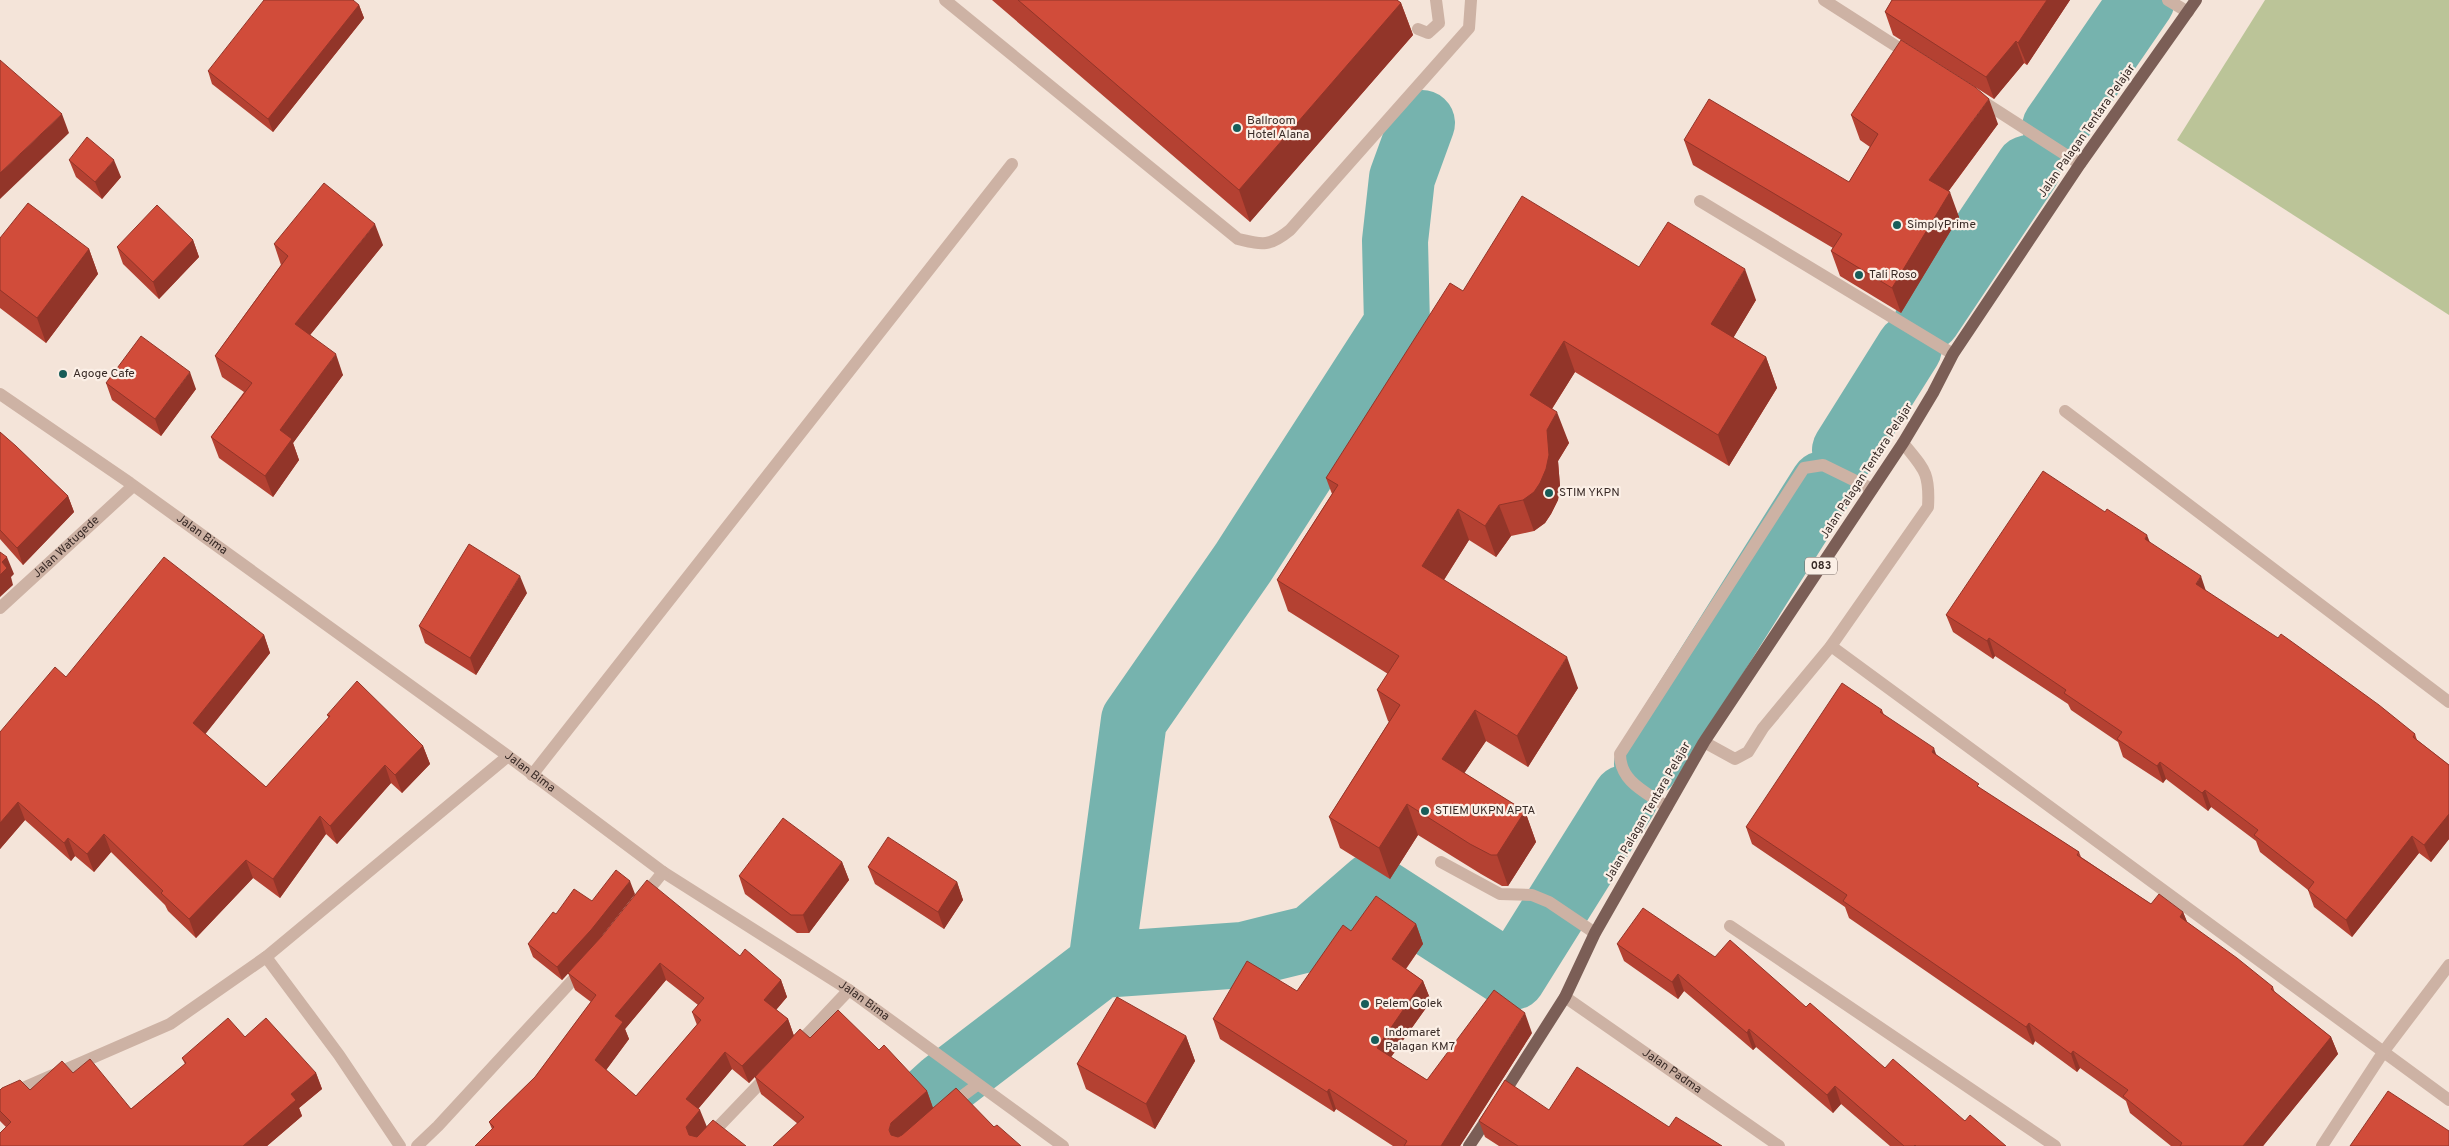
<svg xmlns="http://www.w3.org/2000/svg" width="2449" height="1146" viewBox="0 0 2449 1146" font-family="Overpass,sans-serif">
  <style>
    .green { fill: #bbc498 }
    .lines { fill: none; stroke-linecap: round; stroke-linejoin: round }
    .river { stroke: #76b3ae; stroke-width: 66 }
    .lane { stroke: #cdb2a4; stroke-width: 12 }
    .street { stroke: #cdb2a4; stroke-width: 12 }
    .primary { stroke: #7b5e56; stroke-width: 12 }
    .wall { fill: #b44132; fill-rule: evenodd }
    .shaded-wall { fill: #923529 }
    .building { fill: #d14c3a; stroke: #923529; fill-rule: evenodd }
    .poi-dot { fill: #185d59; stroke: #fbefe6; stroke-width: 2 }
    .labels { text-anchor: middle; dominant-baseline: central; stroke-width: 4.5; stroke-linejoin: round; paint-order: stroke }
    .shield { fill: #fbefe6; stroke: #726560; stroke-width: 1 }
    .shield-label { font-size: 11px; font-weight: bold; fill: #382a26 }
    .poi-label { font-size: 12px; fill: #382a26; stroke: #fbefe6; text-anchor: start }
    .street-label { font-size: 12px; fill: #382a26; stroke: #fbefe6 }
  </style>
  <rect width="100%" height="100%" fill="#f4e4d9"/>
  <path class="green" d="M2265,0h184v315l-272,-175z"/>
  <g class="lines">
    <path class="river" d="M2055,127l87,-127
      M1928,318l100,-150
      M1845,450l64,-102
      M1647,764l176,-280
      M1101,965l33,-245 109,-157 154,-239 -2,-83 7,-63 20,-55
      M877,1146l67,-61 157,-120 142,-10 69,-17 60,-52 141,91 112,-179"/>
    <path class="lane" d="M945,0l293,239c25,6 31,8 52,-9l179,-202 2,-28
      M2168,0l20,12
      M1418,29l10,4 11,-10 -3,-23
      M1700,201l253,153
      M532,775l480,-611
      M1667,807c-21,-15 -47,-25 -47,-53l171,-266 13,-20 19,-3 49,24
      M1441,862l59,32 32,1 17,7 46,31"/>
    <g class="street">
      <path d="M1824,0l86,55"/>
      <path d="M1979,99l101,65"/>
      <path id="s1" d="M0,394l130,89 378,273 155,116 186,118 214,156"/>
      <path d="M2065,411l384,291"/>
      <path id="s2" d="M0,608l133,-122"/>
      <path d="M1831,646l618,454"/>
      <path d="M1704,742l31,17 13,-7 15,-24 68,-82 97,-139c2,-35 -4,-38 -25,-64"/>
      <path d="M643,897l20,-25"/>
      <path d="M1730,926l325,220"/>
      <path d="M266,957l73,98 61,91"/>
      <path id="s3" d="M1565,997l214,149"/>
      <path d="M795,1047l54,-57"/>
      <path d="M0,1098l170,-74 96,-67 242,-201"/>
      <path d="M950,1105l27,-20"/>
      <path d="M417,1146l21,-20 144,-156"/>
      <path d="M700,1146l69,-72"/>
      <path d="M2322,1146l62,-95 65,-86"/>
    </g>
    <path class="primary" d="M1502,1096l63,-99 30,-64 109,-191 199,-299 30,-50 20,-39 127,-190 116,-164
      M1469,1146l22,-33"/>
  </g>
  <path class="wall" d="M992,0h405l4,3 12,32 -163,187z
    M1892,0h178l-43,65 -3,-2 -30,36 -101,-64 -8,-23z
    M359,5l5,13 -91,114 -61,-48 -4,-13z
    M1851,115l147,9 -50,68 11,25 -58,96 -61,-37 -9,-25 2,-3 -140,-83 -9,-25 165,42 21,-35 -10,-7z
    M69,160l52,17 -19,22 -26,-22z
    M0,238l89,11 9,25 -52,69 -46,-35z
    M193,240l6,17 -40,42 -36,-35 -6,-17z
    M274,244l109,1 -73,90 33,40 -50,68 6,17 -26,37 -54,-39 -8,-21 33,-45 -22,-15 -7,-21 66,-91z
    M1639,267l117,33 -23,38 33,19 11,31 -48,78 -154,-94 -23,37 17,34 -11,18 2,25 -2,14 -7,14 -6,9 -11,8 -23,5 -15,21 -27,-17 -25,40 134,108 -50,79 -42,-26 -22,32 61,38 11,31 -28,44h-6l-21,-12 -63,-39 -28,44 -50,-31 -11,-31 60,-95 -1,-1 -11,-31 11,-16 -100,-63 -11,-31 55,-86 -6,-16 137,-187z
    M106,383l90,6 -35,47 -49,-36z
    M0,432l68,64 6,16 -51,53 -23,-26z
    M2150,543l56,48 209,143 2,6 32,25v74l-18,23 -12,-9 -67,84 -38,-30 -6,-17 -48,-38 -4,-11 -45,-34 -3,4 -42,-32 -3,4 -40,-26 -5,-15 -47,-32 -3,-6 -73,-48 -2,3 -40,-27 -7,-17z
    M527,593l-51,82 -51,-32 -6,-17z
    M264,635l6,18 -65,81 61,53 63,-69 -2,-3 96,31 7,18 -28,29 -11,-10 -54,61 -11,-10 -46,64 -27,-20 -57,60 -28,-27 -3,-6 -54,-53 -17,20 -19,-16 -4,5 -46,-41 -25,29v-117l66,-55z
    M1882,710l2,5 97,74 98,63 2,5 70,47 32,8 4,10 86,65 2,6 56,44 7,17 -75,92h-92l-41,-33 -4,-12 -46,-33 -3,4 -42,-31 -2,4 -184,-127 -4,-11 -93,-63 -6,-17z
    M842,862l7,18 -40,53h-12l-52,-39 -6,-18z
    M868,867l89,15 6,18 -19,29 -69,-45z
    M635,894l-39,49 -34,37 -29,-23 -5,-13 28,-30 36,-13z
    M1416,924l7,20 -17,25 17,12 8,20 -40,56 36,23 105,-47 -72,113h-67l-57,-37 -2,3 -114,-73 -7,-20 84,-28 54,-60z
    M602,936l138,20 41,24 6,17 -11,13 12,9 6,17 -45,47 -17,-14 -34,40 8,18 40,19 -254,-17 -3,-7 46,-45 56,-75 -16,-12 -7,-17zM666,980l32,25 -6,7 5,13 -61,71 -30,-26 23,-31 -4,-10z
    M1617,944l98,13 91,50 79,61 80,53 41,25h-116l-49,-42 -8,9 -77,-66 -3,3 -69,-59 -6,8 -54,-38z
    M1186,1036l9,25 -40,68 -69,-40 -9,-25z
    M245,1037l71,36 6,16 -23,19 3,8 -35,30h-267l6,-19 -6,-6v-31h30l43,-17 58,36 54,-45 -3,-6z
    M810,1038l69,12 48,41 6,17 61,19 -196,-3 -37,-30 -6,-17z
    M1549,1110l120,17 53,19h-223l-14,-9 -6,-16z"/>
  <path class="shaded-wall" d="M2047,0h23l-43,65 -9,-22z
    M1401,3l12,32 -163,187 -11,-32z
    M359,5l5,13 -91,114 -5,-13z
    M2016,41l8,22 -30,36 -8,-22z
    M1989,99l9,25 -60,81 -9,-25z
    M62,114l7,19 -69,66v-26z
    M114,160l7,17 -19,22 -7,-17z
    M1950,192l9,25 -58,96 -9,-25z
    M375,224l8,21 -81,100 -7,-21z
    M193,240l6,17 -40,42 -6,-17z
    M89,249l9,25 -52,69 -9,-25z
    M1745,269l11,31 -33,55 -12,-31z
    M1564,341l11,31 -34,54 -11,-31z
    M336,354l7,21 -50,68 6,17 -26,37 -8,-21 15,-46z
    M1766,357l11,31 -48,78 -11,-31z
    M190,372l6,17 -35,47 -6,-17z
    M1557,412l12,31 -11,18 2,25 -2,14 -7,14 -6,9 -11,8 -11,-31 24,-70z
    M68,496l6,16 -51,53 -6,-17z
    M1499,505l12,31 -15,21 -11,-31z
    M1458,509l11,31 -36,57 -11,-31z
    M2147,535l7,18 -9,-14z
    M7,557l7,17 -3,3 2,8 -13,12v-22l2,-13z
    M520,576l7,17 -51,82 -6,-17z
    M2201,576l6,18 -11,-10z
    M264,635l6,18 -71,89 -6,-19z
    M1989,638l6,18 -2,3 -6,-18z
    M1567,657l11,31 -50,79 -11,-31z
    M1475,710l11,31 -33,49 -11,-31z
    M423,746l7,18 -28,29 -7,-18z
    M1934,748l6,18 -8,-14z
    M2160,762l6,17 -3,4 -6,-17z
    M385,765l6,18 -54,61 -7,-18z
    M2205,790l6,17 -3,4 -6,-18z
    M18,802l7,18 -25,29v-26z
    M1407,804l11,31 -28,44 -11,-31z
    M1525,811l11,31 -28,44 -11,-31z
    M2449,814v25l-18,23 -7,-17z
    M320,816l6,18 -46,64 -7,-19z
    M104,834l7,18 -17,20 -7,-18z
    M2412,836l7,17 -67,84 -6,-17z
    M68,838l7,18 -4,5 -7,-18z
    M246,860l7,18 -57,60 -7,-19z
    M842,862l7,18 -40,53 -6,-18z
    M630,881l5,13 -39,49 -34,37 -5,-13z
    M957,882l6,18 -19,29 -6,-17z
    M2183,912l7,17 -10,-12z
    M1416,924l7,20 -24,34 -7,-19z
    M660,963l6,17 -41,49 4,10 -28,38 -6,-17 20,-44z
    M1678,974l6,17 -6,8 -6,-17z
    M781,980l6,17 -17,20 -6,-17z
    M1423,981l8,20 -47,66 -7,-19z
    M1525,1013l7,20 -72,113h-19z
    M788,1019l6,17 -45,47 -7,-17z
    M2029,1023l6,18 -2,4 -7,-18z
    M1749,1029l7,18 -3,3 -6,-17z
    M1186,1036l9,25 -40,68 -9,-25z
    M2331,1037l7,17 -75,92h-20z
    M2073,1051l7,17 -3,4 -6,-18z
    M725,1052l7,17 -40,47 -6,-17z
    M316,1073l6,16 -23,19 3,8 -35,30h-24l48,-52z
    M1835,1086l6,18 -8,9 -6,-18z
    M1329,1089l7,20 -2,3 -7,-20z
    M927,1091l6,17 -38,38 -6,-16 2,-7z
    M700,1110l7,17 -14,19 -7,-19z"/>
  <path class="building" d="M264,0h89l6,5 -91,114 -60,-48z
    M1018,0h379l4,3 -162,187z
    M1892,0h155l-29,43 -2,-2 -30,36 -101,-65z
    M1901,40l74,47 14,12 -60,81 21,12 -58,96 -61,-37 11,-17 -158,-94 25,-41 140,83 29,-48 -27,-19z
    M0,60l62,54 -62,59z
    M87,137l27,23 -19,22 -26,-22z
    M324,183l51,41 -80,100 41,30 -56,76 12,9 -27,37 -54,-39 41,-54 -37,-27 73,-100 -14,-12z
    M1522,196l117,71 29,-45 77,47 -34,55 55,33 -48,78 -154,-94 -34,54 27,17 -10,18 2,25 -3,14 -6,14 -6,9 -11,8 -24,5 -14,21 -27,-17 -36,57 145,91 -50,79 -42,-26 -33,49 83,52 -28,44h-6l-21,-11 -63,-40 -28,44 -50,-31 71,-112 -23,-15 22,-34 -122,-76 61,-95 -12,-7 124,-195 13,8z
    M28,203l61,46 -52,69 -37,-28v-52z
    M157,205l36,35 -40,42 -36,-35z
    M141,336l49,36 -35,47 -49,-36z
    M0,432l16,14 52,50 -51,52 -17,-18z
    M2043,471l62,41 2,-3 40,26 -2,4 56,37 -5,8 82,54 3,-4 25,18 73,53 36,29 -2,3 36,28v49l-25,31 -12,-9 -66,84 -38,-30 6,-8 -60,-47 4,-5 -53,-40 -3,3 -42,-31 -3,4 -40,-27 5,-7 -58,-39 2,-3 -77,-52 -2,3 -41,-26z
    M469,544l51,32 -50,82 -51,-32z
    M0,552l7,5 -5,5 5,6 -7,7z
    M164,557l100,78 -71,88 73,64 64,-71 -3,-1 30,-34 66,65 -28,29 -10,-10 -55,61 -10,-10 -47,63 -27,-19 -57,59 -28,-26 2,-2 -59,-57 -17,20 -19,-16 -4,5 -46,-41 -18,21v-91l55,-65 11,10z
    M1842,683l40,27 -2,2 54,36 -2,4 47,32 -2,2 102,66 -2,3 74,49 8,-10 24,18 -3,5 57,41 36,29 -2,2 60,48 -88,109h-63l2,-3 -59,-47 5,-6 -55,-39 -2,3 -42,-31 -3,4 -183,-126 4,-6 -101,-68z
    M783,818l59,44 -39,53h-12l-52,-39z
    M888,837l69,45 -19,30 -70,-45z
    M616,870l14,11 -39,49 -34,37 -29,-23 25,-32 3,2 18,-25 18,12z
    M647,880l93,76 5,-7 36,31 -17,20 24,19 -46,47 -17,-14 -39,47 14,11 -14,17 3,8 8,2 16,-17 33,26h-271l19,-19 -5,-5 46,-45 61,-82 -28,-22 34,-37zM660,963l44,35 -12,14 9,8 -65,76 -41,-36 28,-38 -8,-6z
    M1376,896l40,28 -24,35 31,22 -46,67 50,32 67,-90 31,23 -84,133h-37l3,-5 -78,-52 -2,3 -114,-73 34,-58 50,30 46,-66 8,6z
    M1643,908l72,49 15,-17 76,67 4,-4 75,65 8,-9 72,62 5,-6 36,31h-90l-1,-1 -1,1h-10l-69,-60 -8,9 -78,-66 -2,4 -69,-59 -6,8 -55,-38z
    M1117,997l69,39 -40,68 -69,-40z
    M838,1010l41,40 5,-5 43,46 -36,32 -2,7 2,5 7,2 4,-2 54,-47 38,39 3,-2 24,21h-248l31,-29 -49,-40 45,-48 10,9z
    M228,1018l17,19 21,-19 50,55 -25,21 5,6 -53,46h-243v-13l11,-11 -11,-11v-21l2,-2 18,-8 10,10 32,-29 11,12 17,-14 41,50 55,-46 -4,-5z
    M1577,1067l92,60 7,-10 46,29h-204l-39,-25 26,-41 44,30z
    M2388,1091l61,40v15h-99z"/>
  <g class="poi-dot">
    <circle cx="1237" cy="128" r="5"/>
    <circle cx="1897" cy="225" r="5"/>
    <circle cx="1859" cy="275" r="5"/>
    <circle cx="63" cy="374" r="5"/>
    <circle cx="1549" cy="493" r="5"/>
    <circle cx="1425" cy="811" r="5"/>
    <circle cx="1365" cy="1004" r="5"/>
    <circle cx="1375" cy="1040" r="5"/>
  </g>
  <g class="labels">
    <rect class="shield" x="1805" y="557.5" width="32" height="17" rx="4"/>
    <g class="shield-label">
      <text x="1821" y="566">083</text>
    </g>
    <g class="poi-label">
      <text x="1247" y="121">Ballroom<tspan x="1247" dy="14">Hotel Alana</tspan></text>
      <text x="1907" y="225">SimplyPrime</text>
      <text x="1869" y="275">Tali Roso</text>
      <text x="73" y="374">Agoge Cafe</text>
      <text x="1559" y="493">STIM YKPN</text>
      <text x="1435" y="811">STIEM UKPN APTA</text>
      <text x="1375" y="1004">Pelem Golek</text>
      <text x="1385" y="1033">Indomaret<tspan x="1385" dy="14">Palagan KM7</tspan></text>
    </g>
    <g class="street-label">
      <text transform="translate(2087 131) rotate(-55)">Jalan Palagan Tentara Pelajar</text>
      <text transform="translate(1867 471) rotate(-57)">Jalan Palagan Tentara Pelajar</text>
      <text stroke="none"><textPath href="#s1" startOffset="246">Jalan Bima</textPath></text>
      <text stroke="none"><textPath href="#s2" startOffset="90">Jalan Watugede</textPath></text>
      <text stroke="none"><textPath href="#s1" startOffset="651">Jalan Bima</textPath></text>
      <text transform="translate(1648 812) rotate(-60)">Jalan Palagan Tentara Pelajar</text>
      <text stroke="none"><textPath href="#s1" startOffset="1056">Jalan Bima</textPath></text>
      <text stroke="none"><textPath href="#s3" startOffset="130">Jalan Padma</textPath></text>
    </g>
  </g>
</svg>
